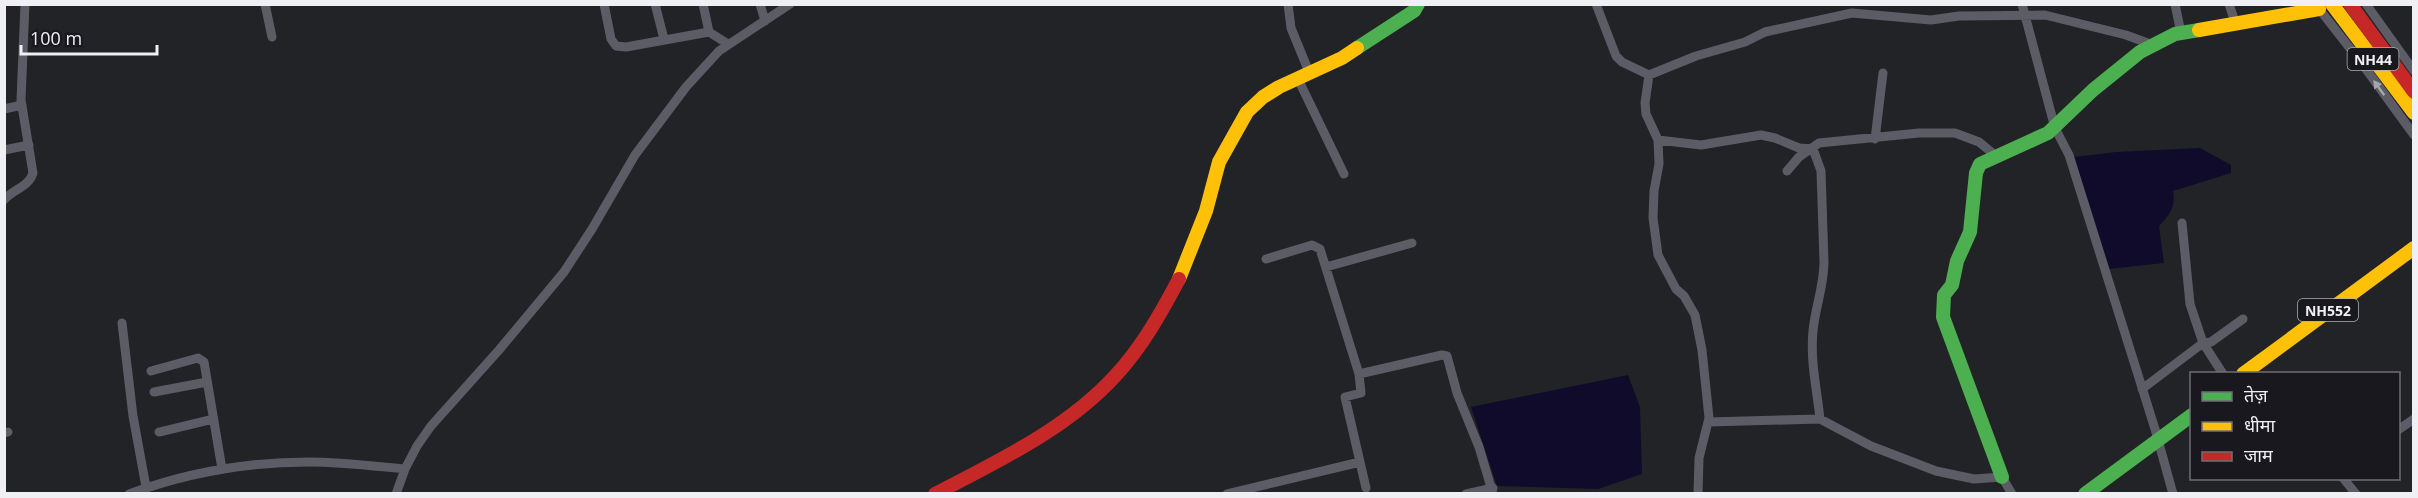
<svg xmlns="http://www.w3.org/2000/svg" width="2418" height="498" viewBox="0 0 2418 498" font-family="'Open Sans','Noto Sans Devanagari',sans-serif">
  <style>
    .water { fill: #100b2b }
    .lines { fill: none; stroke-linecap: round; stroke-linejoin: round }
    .street { stroke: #5c5c66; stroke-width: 9 }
    .fast { stroke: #4caf50; stroke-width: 14 }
    .slow { stroke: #ffc107; stroke-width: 14 }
    .jam { stroke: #c62828; stroke-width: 14 }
    .oneway { fill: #a6a6ad }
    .labels { text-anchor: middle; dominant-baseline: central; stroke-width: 4.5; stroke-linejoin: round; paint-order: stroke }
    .shield { fill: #18181e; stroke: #afafb4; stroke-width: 1.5 }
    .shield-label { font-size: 14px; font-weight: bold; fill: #f0f0f4 }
  </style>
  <rect width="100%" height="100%" fill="#222326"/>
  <path class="water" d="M2200,148l31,17v8l-58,18c3,15 -3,24 -14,35l5,37 -55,6 -35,-112 42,-5z
    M1628,375l12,32 2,67 -44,15 -101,-3 -26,-79z"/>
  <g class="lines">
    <path class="street" d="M265,4l7,33
      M604,4l7,35 5,7 10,1 83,-15
      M655,4l9,35
      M703,4l6,28 19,12
      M760,4l5,17
      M1288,4l3,24 18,44
      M1596,4l20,52 6,6 27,13 47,-19 49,-14 20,-10 87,-19 79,7 28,-4 86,-1 81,20 27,10
      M2022,4l33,124 14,27 86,274 18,65
      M2175,4l6,29
      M2229,4l6,18
      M2366,4l48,67
      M2316,5l47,60 51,70
      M1649,75l-4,28 1,11 12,26 1,24 -5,27 -1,27 5,37 18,34 8,7 11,19 7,35 7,68 -10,40 -1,36
      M1298,79l46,95
      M4,109l18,-4
      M1875,139l8,-66
      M1658,140l43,5 60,-10 14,3 24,10 14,1 8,22 3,91c0,24 -9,46 -11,69 -3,30 4,59 7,88
      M4,150l25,-5
      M1787,171l12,-14 20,-14 100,-10h36l24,9 17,14
      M4,200c9,-11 25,-13 29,-27l-12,-73 4,-96
      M2182,223l8,81 13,39 8,-1 32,-23
      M1266,259l46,-14 8,4 39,125
      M1326,267l86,-24
      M122,323l11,93 13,71
      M151,371l47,-13 6,4 18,107
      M2142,389l61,-46 20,31
      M154,392l53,-10
      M1708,422l112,-3 51,27 65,25 38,8 28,-2 10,17
      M2398,430l16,-11
      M159,432l54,-13
      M4,433l4,-1
      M2343,478l13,16
      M1366,488l-21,-91 16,-4 -2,-19 83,-19 5,1 10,37 22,54 14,47
      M129,494c57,-21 118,-32 180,-32 32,0 64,4 96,7
      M396,494l9,-25 12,-23 14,-20 68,-76 65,-78 28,-43 43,-74 51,-68 33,-36 71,-47
      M1227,494l133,-32
      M1466,494l27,-6"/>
    <path class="fast" d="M1357,48l57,-37 4,-7
      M2002,477l-59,-160 1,-22 8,-10 5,-24 13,-29 6,-59 4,-9 68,-31 45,-43 47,-38 35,-18 24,-4
      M2085,494l107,-79"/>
    <path class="slow" d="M2332,4l82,109
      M2199,30l120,-21
      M1179,279l27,-68 13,-49 28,-50 16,-15 16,-10 63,-29 15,-10
      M2243,374l171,-126"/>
    <path class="jam" d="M2350,4l64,88
      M935,494c63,-33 132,-65 181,-119 26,-28 45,-62 63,-96"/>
  </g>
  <defs><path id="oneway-solid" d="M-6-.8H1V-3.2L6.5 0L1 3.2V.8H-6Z" transform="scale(1.5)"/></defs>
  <use class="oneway" href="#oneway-solid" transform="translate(2379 88) rotate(-126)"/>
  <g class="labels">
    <g class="shield">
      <rect x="2347.5" y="48" width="51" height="22" rx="4.5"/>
      <rect x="2298" y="299" width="60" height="22" rx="4.5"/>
    </g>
    <g class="shield-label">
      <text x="2373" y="59">NH44</text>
      <text x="2328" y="310">NH552</text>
    </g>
  </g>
  <rect width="2418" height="498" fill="none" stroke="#f0f0f4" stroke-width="12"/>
  <rect x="2190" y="372" width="210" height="108" fill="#18181e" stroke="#6e6e74" stroke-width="1.5"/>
  <rect x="2202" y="392" width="30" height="9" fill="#4caf50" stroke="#6e6e74" stroke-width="1.5"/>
  <text x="2244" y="402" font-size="18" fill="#f0f0f4">तेज़</text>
  <rect x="2202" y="422" width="30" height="9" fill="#ffc107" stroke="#6e6e74" stroke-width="1.5"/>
  <text x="2244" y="432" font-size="18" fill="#f0f0f4">धीमा</text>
  <rect x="2202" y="452" width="30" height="9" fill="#c62828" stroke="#6e6e74" stroke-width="1.5"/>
  <text x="2244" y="462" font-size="18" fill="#f0f0f4">जाम</text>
  <path d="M21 45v9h136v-9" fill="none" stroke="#f0f0f4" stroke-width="3"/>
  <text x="30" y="45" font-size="18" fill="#f0f0f4" stroke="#18181e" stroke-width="4.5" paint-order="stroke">100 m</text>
</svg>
